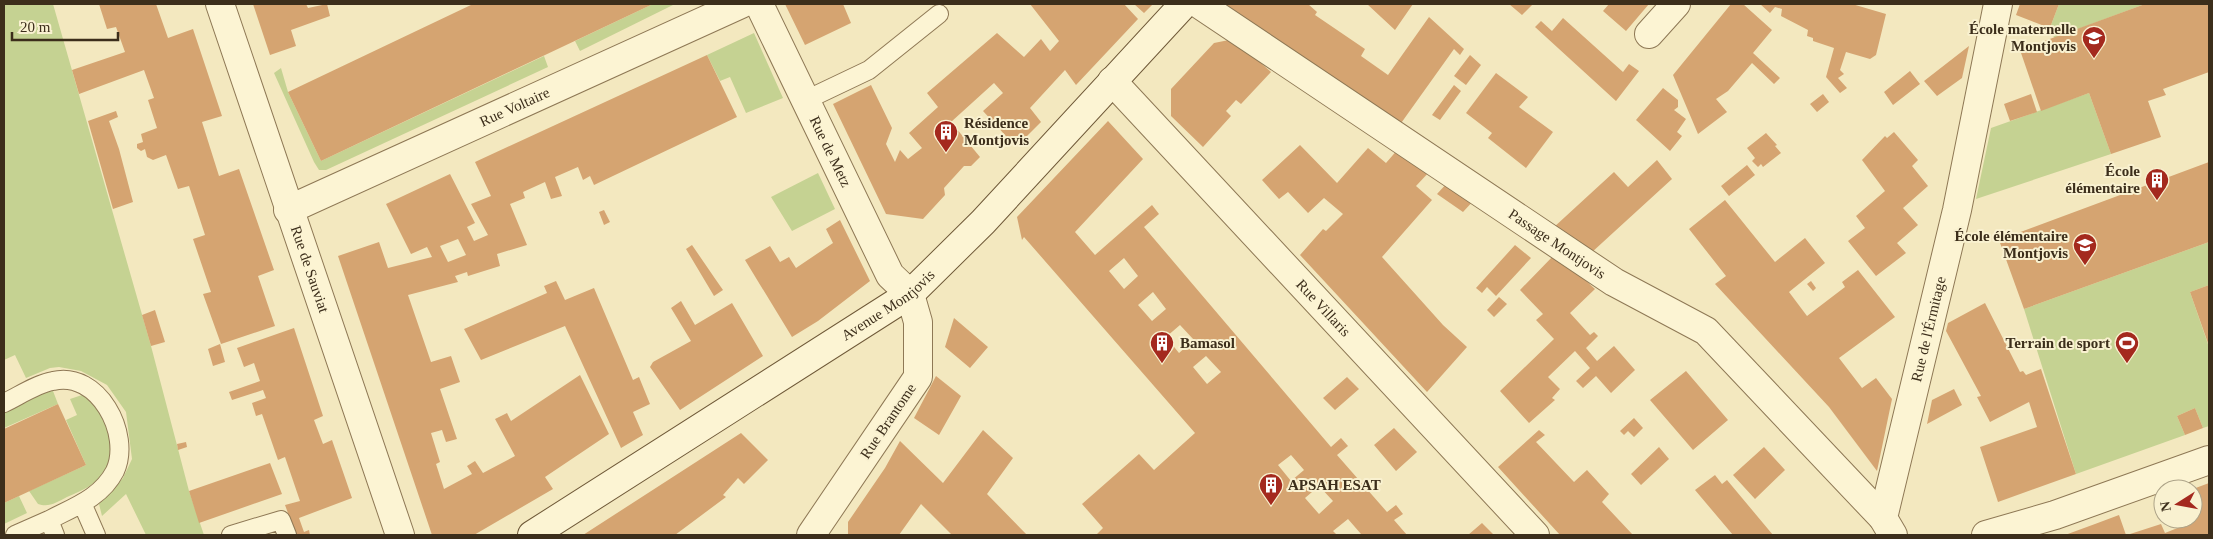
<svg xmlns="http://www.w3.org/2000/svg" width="2213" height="539" viewBox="0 0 2213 539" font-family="'Times New Roman',serif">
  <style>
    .green { fill: #c5d292 }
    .building { fill: #d5a471; fill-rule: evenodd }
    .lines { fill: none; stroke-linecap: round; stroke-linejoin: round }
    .lane-casing { stroke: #8e7855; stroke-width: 20 }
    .street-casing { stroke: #8e7855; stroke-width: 30 }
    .secondary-casing { stroke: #6f5938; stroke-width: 30 }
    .lane { stroke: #fcf4d3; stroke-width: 18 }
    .street { stroke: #fcf4d3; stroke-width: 28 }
    .secondary { stroke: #fcf4d3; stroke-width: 28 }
    .labels { text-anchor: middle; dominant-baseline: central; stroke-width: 4; stroke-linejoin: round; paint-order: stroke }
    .poi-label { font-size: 15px; font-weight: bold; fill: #3c2e1b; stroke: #f9f1d0; text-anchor: end }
    .street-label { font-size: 15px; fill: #3c2e1b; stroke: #f9f1d0 }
  </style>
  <rect width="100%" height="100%" fill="#f3e8bf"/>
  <path class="green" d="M4,4h49l98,342 38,145 15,44h-58l-20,-41 -24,22 -3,-12 24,-26 9,-19 -6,-47 -19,-27 -26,-14 -22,-4 -9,1 -24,10 -11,-23 -11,5z
    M653,4h22l-95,47 -5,-10z
    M2059,4h86l-91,34 -3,-13z
    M754,33l29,65 -37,15 -16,-36 -10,4 -13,-26z
    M544,56l4,11 -222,103h-7l-5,-8 -40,-89 7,-5 7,24 33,69z
    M2089,93l22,61 -135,45 15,-71z
    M818,173l17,36 -43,22 -21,-34z
    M2209,242v43l-19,7 19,55v79l-6,2 -8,-20 -18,8 8,19 -109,39 -52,-165z
    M53,391l5,13 -54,24v-15l40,-21z
    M82,395c29,20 42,62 12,88 -8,6 -18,10 -27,14 -10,5 -18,11 -29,7l-9,-13 57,-26 -20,-45 11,-5 -7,-16z
    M19,496l8,17 -23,11v-21z"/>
  <path class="building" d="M99,4h57l12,34 25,-9 29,87 -20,6 17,54 20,-7 35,101 -16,6 17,50 -54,18 -18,-50 8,-2 -18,-53 12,-4 -16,-49 -11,3 -12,-34 -13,5 -6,-3 -2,-8 -4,2 -4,-3v-4l6,-2 -2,-8 16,-6 -9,-28 6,-2 -10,-28 -65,24 -7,-24 53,-18 -9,-25 -9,2z
    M253,4h53l2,4 19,-4 3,12 -39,14 5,16 -26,9z
    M473,4h180l-332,157 -33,-69z
    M785,4h58l8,19 -46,22z
    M1030,4h94l14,15 -62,66 -11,-15 -35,38 11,14 -25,25 -33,-36 20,-18 -9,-10 -43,39 29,35 -9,9h-7l-20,22 1,7 -22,24 -37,-5 -53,-110 38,-19 21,43 -6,16 9,18 5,-12 8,9 14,-11 -13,-15 29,-26 -11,-14 70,-60 27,24 17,-18 9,12 9,-10z
    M1134,4h19l-9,9z
    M1220,4h88l9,8 -2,3 50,34 -4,7 27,19 41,-58 35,32 -4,6 -6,-6 -55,77z
    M1367,4h46l-18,26z
    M1509,4h24l-11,11z
    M1609,4h40l-23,27 -23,-20z
    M1731,4h12l29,26 -19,23 27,25 -6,6 -22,-21 -24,28 -12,8 11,13 -29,22 -25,-59z
    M1760,4h92l34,10 -10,41 -6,4 -24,-7 -6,18 4,4 -6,4 9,10 -7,5 -14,-16 8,-29 -21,-7v-3l-6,-2 1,-6 -27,-14 1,-7 -7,-2 -5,6z
    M2020,4h39l-8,21 -4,2 -31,-12z
    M2145,4h64v68l-46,17 3,6 -18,6 13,36 -50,17 -22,-61 -48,18 -21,-61z
    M1563,18l60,54 6,-8 10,7 -23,30 -81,-74 6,-6 11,10z
    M1234,39l37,33 -30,32 -5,-4 -10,11 5,5 -28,31 -32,-31v-27l43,-46z
    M1969,46l-7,32 -25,18 -13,-15z
    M707,55l30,62 -143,68 -4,-9 -7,4 -5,-13 -23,10 7,19 -11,3 -6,-17 -22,10 2,6 -15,6 17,41 -30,9 3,12 -32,10 -1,-4 -12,4 3,6 -50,13 23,67 20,-6 9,26 -20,7 17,50 -11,3 -4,-12 -11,3 9,29 -4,2 8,25 28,-15 -5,-8 8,-5 8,12 32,-17 -20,-37 12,-6 4,8 69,-46 29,59 -64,43 8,12 -79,46h-42l-94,-279 41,-14 9,26 44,-11 -5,-10 -16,7 -25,-50 64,-30 25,49 -8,4 7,14 14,-6 -17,-31 20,-8 -16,-34zM458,239l8,16 -18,7 -8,-16z
    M1470,55l11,10 -15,20 -12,-9z
    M1910,71l10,13 -27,21 -9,-13z
    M1496,73l32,24 -9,10 34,25 -27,36 -38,-30 4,-5 -26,-20z
    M1454,85l7,6 -21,29 -8,-5z
    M1663,88l15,12v7l-4,3 12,9 -9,13 5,4 -12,15 -34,-31z
    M1823,94l6,8 -12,10 -7,-8z
    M2031,94l6,18 -27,9 -6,-17z
    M116,111l2,6 -9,4 10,28 14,53 -20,7 -25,-88z
    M1108,121l35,38 -68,73 20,23 57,-50 7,9 -15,13 187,220 10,-9 7,8 -11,9 50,57 9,-7 7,9 -9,6 13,15h-47l1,-1 -13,-15 -15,12 4,4h-241l7,-7 -21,-24 57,-50 15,16 41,-37 -171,-196 -2,3 -5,-23zM1124,258l14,18 -14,13 -15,-18zM1153,292l13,17 -14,12 -14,-16zM1180,325l14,15 -15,13 -13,-16zM1206,356l15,16 -14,12 -14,-17zM1291,455l13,15 -13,11 -13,-16zM1319,486l14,15 -14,13 -14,-16z
    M1894,132l24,28 -6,6 16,20 -25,22 15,17 -21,18 9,10 -30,23 -28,-35 17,-13 -9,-12 29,-25 -23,-31 23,-24 2,2z
    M1766,133l11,12 -2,1 6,7 -18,14 -2,-3 -3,3 -6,-6 3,-3 -8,-10z
    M1300,145l37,38 31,-35 18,15 13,-15 32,22 -15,16 16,14 -50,57 61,68 24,22 -40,45 -127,-137 23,-26 3,2 17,-17 -19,-16 -16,15 -20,-21 -9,7 -17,-19z
    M1657,160l15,19 -81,74 -38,-25 61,-56 14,15z
    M2209,162v80l-185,67 -25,-69z
    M1747,165l8,10 -26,21 -8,-10z
    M1448,182l27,17 -12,13 -26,-18z
    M1725,200l50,62 30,-24 20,25 -36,29 18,24 38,-29 -3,-5 16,-12 37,47 -56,41 23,30 14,-10 16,21 -15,72 -48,-64 -114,-123 11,-8 -37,-47z
    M604,210l6,12 -6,3 -5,-13z
    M840,220l30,61 -52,40 -26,16 -47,-77 25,-14 10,16 9,-5 7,11 37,-25 -7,-14z
    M692,245l24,35 7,10 -9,6 -28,-47z
    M1515,245l16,13 -35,38 -9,-9 -5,6 -6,-5z
    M1556,253l39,36 -25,24 20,22 4,-3 4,4 -12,12 11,13 17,-15 21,24 -24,23 -15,-17 -13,12 -7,-7 14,-13 -15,-17 -27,26 12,12 -8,9 3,2 -26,23 -29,-32 54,-52 -18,-19 7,-6 -23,-24z
    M556,281l9,19 29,-12 39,92 6,-3 11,27 -17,8 10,23 -22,13 -56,-122 -84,34 -17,-31 83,-36 -3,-7z
    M1811,281l5,7 -3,3 -6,-7z
    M2209,285v61l-19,-54z
    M1499,297l8,7 -13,13 -7,-7z
    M681,301l14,24 37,-22 31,53 -83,54 -30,-43 3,-5 38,-21 -20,-33z
    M1985,303l35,69 3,-1 3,4 15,-6 35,105 -78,28 -18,-55 57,-20 -8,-25 -39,20 -13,-25 4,-1 -35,-65 2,-8z
    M155,310l10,32 -14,4 -9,-31z
    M954,318l34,29 -18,21 -25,-21z
    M294,328l29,88 -9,4 9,24 9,-4 20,58 -53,20 5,14 5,-2 1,5h-14l-11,-30 15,-4 -15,-44 -7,3 -16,-46 -6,2 -4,-13 14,-5 -3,-8 -31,10 -3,-8 31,-11 -6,-18 -10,4 -7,-19z
    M220,344l5,18 -12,4 -5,-17z
    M1686,371l42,49 -35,30 -43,-50z
    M936,376l25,20 -22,39 -25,-17z
    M1347,377l12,12 -24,21 -12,-12z
    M1954,389l8,16 -35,19 5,-24z
    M58,404l28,61 -82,38v-74z
    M2195,408l8,20 -18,7 -8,-19z
    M1634,418l9,10 -9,9 -6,-6 -4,4 -4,-4z
    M1394,428l23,24 -21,19 -22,-26z
    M983,430l30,28 -26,36 40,41h-75l-31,-31 -22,31h-51v-13l37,-54 15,-27 43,42z
    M1539,430l6,5 -9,7 38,40 13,-12 22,24 -7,8 31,33h-73l-62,-68z
    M741,433l27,27 -24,24 -6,-6 -15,17 3,2 -51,38h-92z
    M186,442l1,5 -9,3 -1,-6z
    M1659,447l10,12 -28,26 -10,-11z
    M1764,447l21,23 -30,29 -22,-24z
    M270,463l12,31 -83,29 -10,-32z
    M1715,475l7,9 5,-4 46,55h-40l-38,-45z
    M2209,483v52h-82l34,-11 4,9 15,-6 -3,-8h16v-30z
    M2119,515l7,20h-61l30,-11z
    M1482,523l12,12h-26z"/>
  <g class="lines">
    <g class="lane-casing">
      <path id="lane" d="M806,100l63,-30 70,-56
        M4,403c15,-7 32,-19 49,-22 45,-11 79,53 62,90 -14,27 -41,36 -66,49
        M82,503l14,32
        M15,535l34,-15 6,15
        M231,535l50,-15 6,15"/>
    </g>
    <g class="street-casing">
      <g id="street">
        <path id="s1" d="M220,4l180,531"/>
        <path id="s2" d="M759,4l131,271 20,19 8,28v55l-107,158"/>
        <path id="s3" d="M1199,4l415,278 92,49 177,187"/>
        <path d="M1649,34l27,-30"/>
        <path id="s4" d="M1112,81l423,454"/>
        <path id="s5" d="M288,210l453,-206"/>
        <path id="s6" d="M1893,535l-10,-17 74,-308 41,-206"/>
        <path d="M1986,535l69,-20 154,-55"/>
      </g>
    </g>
    <g class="secondary-casing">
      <g id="secondary">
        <path id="s7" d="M532,535l378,-241 73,-72 201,-218"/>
      </g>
    </g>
    <use href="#lane" class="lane"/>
    <use href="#street" class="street"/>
    <use href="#secondary" class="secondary"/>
  </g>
  <defs>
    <g id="school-pin" transform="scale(1.25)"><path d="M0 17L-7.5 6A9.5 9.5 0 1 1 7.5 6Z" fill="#a4291e" stroke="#f9f1d0"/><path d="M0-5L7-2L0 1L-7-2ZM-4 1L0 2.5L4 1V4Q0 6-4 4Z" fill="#fff"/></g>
    <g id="building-pin" transform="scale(1.25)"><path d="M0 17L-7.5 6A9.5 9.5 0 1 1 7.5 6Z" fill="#a4291e" stroke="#f9f1d0"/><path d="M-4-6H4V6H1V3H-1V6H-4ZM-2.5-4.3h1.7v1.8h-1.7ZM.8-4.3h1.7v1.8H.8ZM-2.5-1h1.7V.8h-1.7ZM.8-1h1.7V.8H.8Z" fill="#fff"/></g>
    <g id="stadium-pin" transform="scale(1.25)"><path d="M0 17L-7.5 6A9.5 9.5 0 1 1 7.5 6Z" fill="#a4291e" stroke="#f9f1d0"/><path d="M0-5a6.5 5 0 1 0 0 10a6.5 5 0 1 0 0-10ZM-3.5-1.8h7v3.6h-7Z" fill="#fff"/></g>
  </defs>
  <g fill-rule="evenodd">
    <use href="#school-pin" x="2094" y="38"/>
    <use href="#building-pin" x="946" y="132"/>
    <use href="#building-pin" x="2157" y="180"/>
    <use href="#school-pin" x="2085" y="245"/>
    <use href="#building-pin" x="1162" y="343"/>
    <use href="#stadium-pin" x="2127" y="343"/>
    <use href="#building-pin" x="1271" y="485"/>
  </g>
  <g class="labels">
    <g class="poi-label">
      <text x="2076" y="29">École maternelle<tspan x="2076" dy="17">Montjovis</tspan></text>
      <text x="964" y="123" text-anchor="start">Résidence<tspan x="964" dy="17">Montjovis</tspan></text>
      <text x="2140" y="171">École<tspan x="2140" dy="17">élémentaire</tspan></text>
      <text x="2068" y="236">École élémentaire<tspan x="2068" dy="17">Montjovis</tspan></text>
      <text x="1180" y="343" text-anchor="start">Bamasol</text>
      <text x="2110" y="343">Terrain de sport</text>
      <text x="1288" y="485" text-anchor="start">APSAH ESAT</text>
    </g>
    <g class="street-label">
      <text stroke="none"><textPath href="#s5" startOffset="249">Rue Voltaire</textPath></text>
      <text stroke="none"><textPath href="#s2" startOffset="164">Rue de Metz</textPath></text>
      <text stroke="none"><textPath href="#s3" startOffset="431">Passage Montjovis</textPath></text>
      <text stroke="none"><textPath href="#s1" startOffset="280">Rue de Sauviat</textPath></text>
      <text stroke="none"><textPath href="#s7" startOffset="424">Avenue Montjovis</textPath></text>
      <text stroke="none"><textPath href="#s4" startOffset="310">Rue Villaris</textPath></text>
      <text stroke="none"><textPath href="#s6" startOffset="214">Rue de l'Érmitage</textPath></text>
      <text transform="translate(888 421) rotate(-56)">Rue Brantome</text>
    </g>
  </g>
  <rect width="2213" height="539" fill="none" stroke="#3c2e1b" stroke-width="10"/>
  <g transform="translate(2178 504) rotate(259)"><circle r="24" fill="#f9f1d0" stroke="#ada388"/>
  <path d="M0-4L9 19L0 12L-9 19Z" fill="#a4291e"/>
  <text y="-8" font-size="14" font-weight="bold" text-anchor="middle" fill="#3c2e1b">N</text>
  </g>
  <path d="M12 32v8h106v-8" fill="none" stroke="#3c2e1b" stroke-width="2.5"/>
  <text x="20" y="32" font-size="15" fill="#3c2e1b" stroke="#f9f1d0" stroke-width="4" paint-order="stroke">20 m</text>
</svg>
